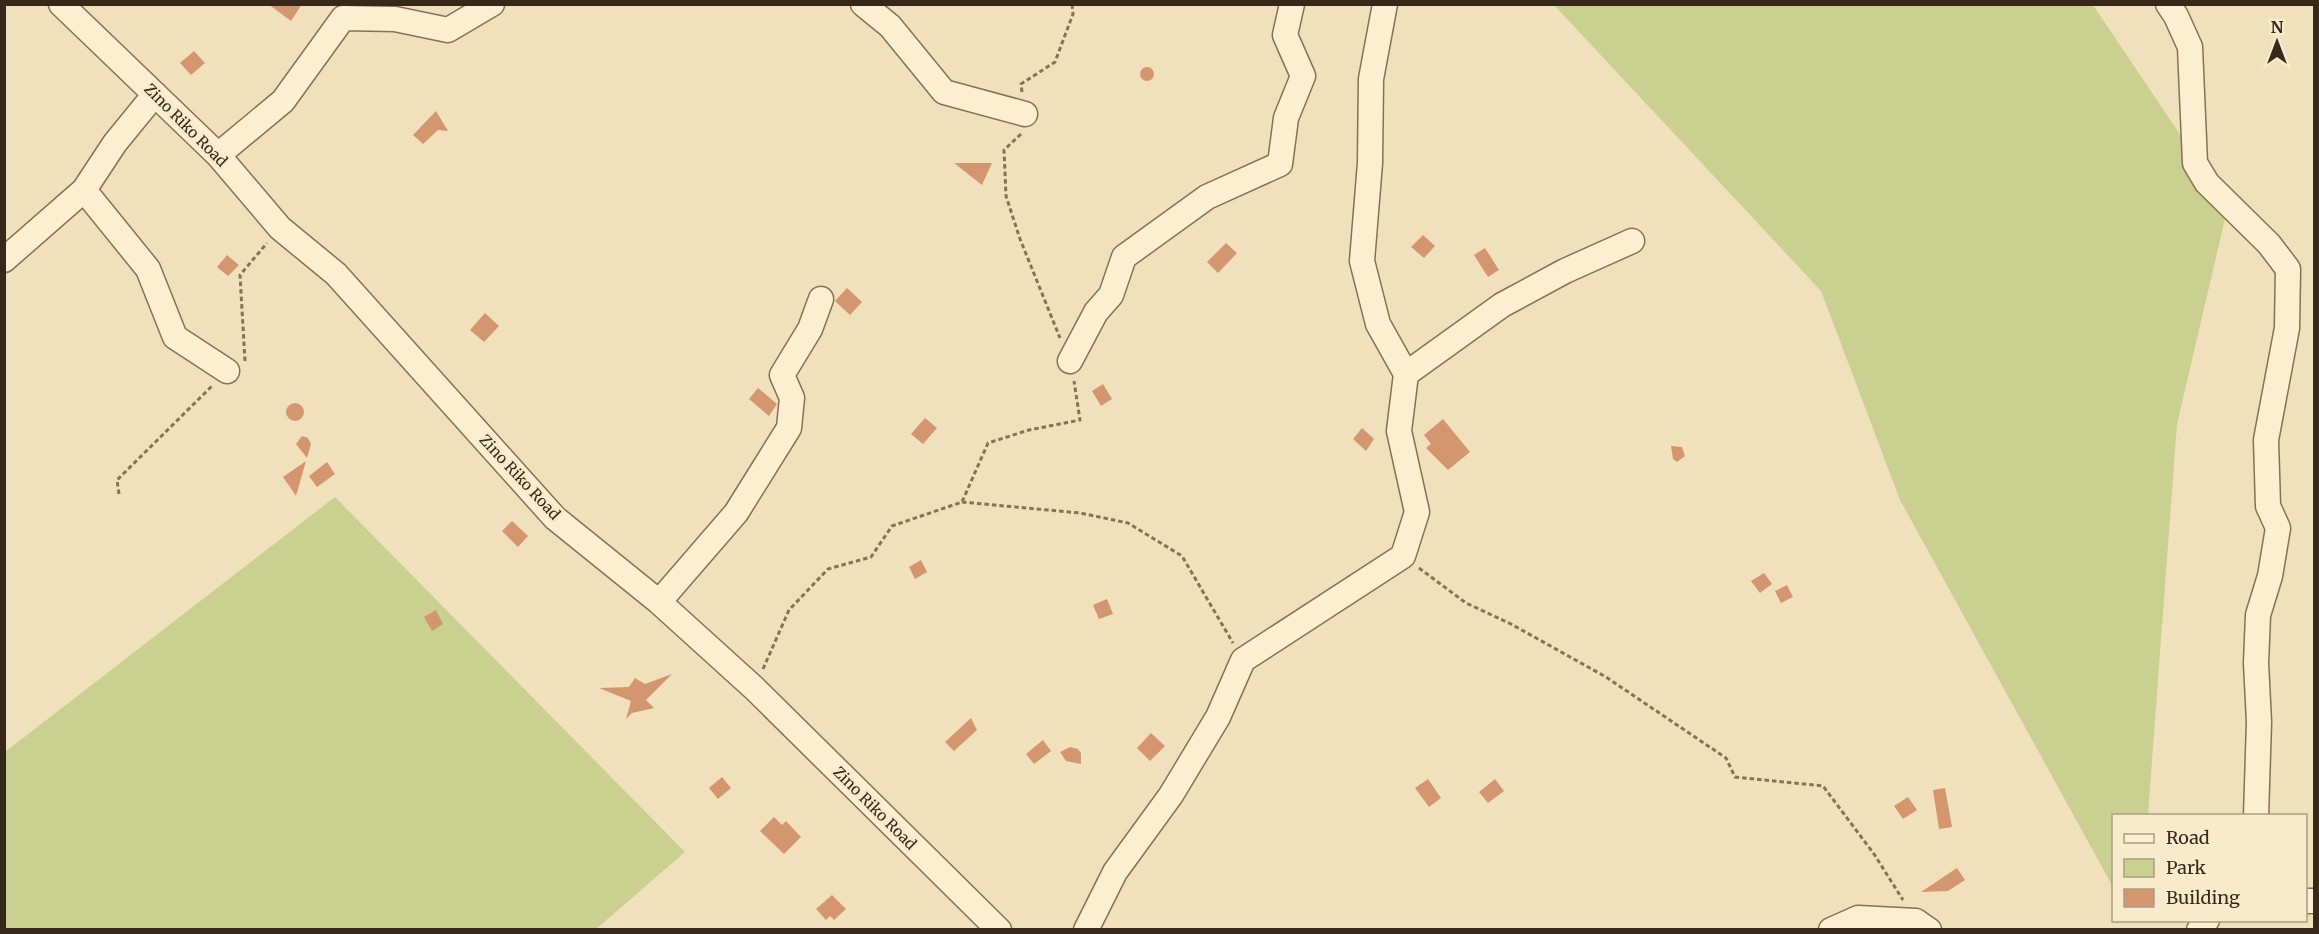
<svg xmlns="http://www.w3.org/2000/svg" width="2319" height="934" viewBox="0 0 2319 934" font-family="Merriweather,serif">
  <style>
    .green { fill: #cad090 }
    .building { fill: #d3966f }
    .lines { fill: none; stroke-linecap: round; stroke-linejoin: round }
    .minor-casing { stroke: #8a7054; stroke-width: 27 }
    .path { stroke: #8a7054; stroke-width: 3; stroke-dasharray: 4.5 3; stroke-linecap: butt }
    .minor { stroke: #fceed0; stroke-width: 24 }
    .labels { text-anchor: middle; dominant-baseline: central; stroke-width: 6; stroke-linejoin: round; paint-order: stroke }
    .street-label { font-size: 15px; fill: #38281a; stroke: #f8ebcc }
  </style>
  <rect width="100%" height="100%" fill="#f1e0bc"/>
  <path class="green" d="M1554,5h539l135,201 -51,218 -29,391 -34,1 -1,71 -213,-387 -79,-209z
    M335,497l350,355 -89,77 -591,1v-178z"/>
  <path class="building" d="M268,4h34l-11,17z
    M194,51l11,12 -14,12 -11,-12z
    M1140 74a7 7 0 1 1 14 0a7 7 0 1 1-14 0Z
    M436,111l12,20 -10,-1 -15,14 -10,-9z
    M954,163h38l-10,22z
    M1423,235l12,11 -11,12 -13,-11z
    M1226,243l11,10 -19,20 -11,-11z
    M1485,248l14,22 -11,7 -14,-22z
    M227,255l12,10 -11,11 -11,-9z
    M847,288l15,14 -12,13 -15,-14z
    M485,313l14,13 -15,16 -14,-12z
    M1103,384l9,15 -11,7 -9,-15z
    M758,388l19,16 -8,12 -20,-17z
    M286 412a9 9 0 1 1 18 0a9 9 0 1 1-18 0Z
    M925,418l12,10 -14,16 -12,-10z
    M1443,419l27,33 -22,18 -22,-22 5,-4 -7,-9z
    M1362,428l12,11 -8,12 -13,-12z
    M302,436l6,2 3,6 -4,14 -11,-14z
    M1671,446l11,1 3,9 -8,6 -4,-3z
    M306,461l-10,35 -13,-19z
    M327,462l8,12 -18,13 -8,-11z
    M512,521l16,15 -10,11 -16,-16z
    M921,560l6,12 -12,7 -6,-12z
    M1764,573l8,11 -12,9 -9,-12z
    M1787,585l6,12 -12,6 -6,-12z
    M1107,599l6,15 -14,5 -6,-14z
    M436,610l7,14 -11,7 -8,-14z
    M672,674l-26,26 8,8 -22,5 -6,6 5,-18 -32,-13 30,-1 6,-9 10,6z
    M971,718l6,12 -23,21 -9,-9z
    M1151,733l14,13 -15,15 -13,-13z
    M1043,740l8,11 -17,13 -8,-10z
    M1070,747l8,2 3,4v11l-15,-3 -6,-9z
    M722,777l9,11 -13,11 -9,-11z
    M1428,779l13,19 -12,9 -14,-19z
    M1495,779l9,12 -16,12 -9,-11z
    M1945,788l7,39 -13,2 -6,-39z
    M1908,797l9,13 -14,9 -9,-13z
    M774,817l8,8 4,-4 15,16 -17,17 -24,-23z
    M1957,868l8,12 -17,11 -27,1z
    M832,895l14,14 -12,11 -4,-4 -4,4 -10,-11z"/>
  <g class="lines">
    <g class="minor-casing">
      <path id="minor" d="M61,4l157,151 62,73 56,46 219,244 104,84 95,86 245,242
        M863,4l27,22 54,66 81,22
        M1385,4l-14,75 -1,84 -8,98 16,63 28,50
        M2168,4l8,12 14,31 5,116 12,20 62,61 19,25 -1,59 -21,112 2,66 10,22 -8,48 -12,39 -2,48 3,59 -3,94
        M218,155l65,-54 60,-83 52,1 53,11 44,-26
        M84,190l64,79 27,68 52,34
        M4,260l80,-70 31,-47 40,-49
        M1070,361l26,-49 15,-17 13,-38 83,-60 73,-33 6,-46 17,-42 -18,-41 7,-31
        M659,602l77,-89 53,-85 3,-30 -10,-23 28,-46 11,-30
        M2306,901h8
        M1086,930l29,-58 56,-77 47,-78 25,-57 160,-104 14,-44 -18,-81 7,-57 96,-69 63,-34 67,-30
        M1831,930l27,-12 58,3 13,9
        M2199,930l8,-10"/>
    </g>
    <path class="path" d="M1022,92l-1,-8 34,-22 18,-48 -1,-10
      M1021,134l-17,16 2,46 14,43 40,99
      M245,361l-5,-86 27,-32
      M119,494l-2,-14 95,-94
      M962,502l118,11 48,10 54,33 51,87
      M1419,568l47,35 45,21 95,53 120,81 9,19 88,9 51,68 29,46
      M763,669l26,-59 39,-41 43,-12 21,-31 70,-24 26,-59 41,-13 51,-10 -6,-39"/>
    <use href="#minor" class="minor"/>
  </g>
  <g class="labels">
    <g class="street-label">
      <text transform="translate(186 125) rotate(45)">Zino Riko Road</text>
      <text transform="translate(520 477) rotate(47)">Zino Riko Road</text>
      <text transform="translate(875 808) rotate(45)">Zino Riko Road</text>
    </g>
  </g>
  <rect width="2319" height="934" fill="none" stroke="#38281a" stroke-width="12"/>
  <rect x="2112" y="814" width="195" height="108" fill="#f8ebcc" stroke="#ab9d85" stroke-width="1.5"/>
  <rect x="2124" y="834" width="30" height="9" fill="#fceed0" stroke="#ab9d85" stroke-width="1.5"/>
  <text x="2166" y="844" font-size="18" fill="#38281a">Road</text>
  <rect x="2124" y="859" width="30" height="18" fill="#cad090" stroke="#ab9d85" stroke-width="1.5"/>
  <text x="2166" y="874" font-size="18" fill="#38281a">Park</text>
  <rect x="2124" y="889" width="30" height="18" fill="#d3966f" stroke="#ab9d85" stroke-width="1.5"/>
  <text x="2166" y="904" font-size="18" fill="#38281a">Building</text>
  <g transform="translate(2277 42)" stroke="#f8ebcc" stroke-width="4.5" paint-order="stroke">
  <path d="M0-4.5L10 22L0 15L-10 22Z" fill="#38281a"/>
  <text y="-9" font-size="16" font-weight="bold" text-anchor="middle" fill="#38281a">N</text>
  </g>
</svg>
